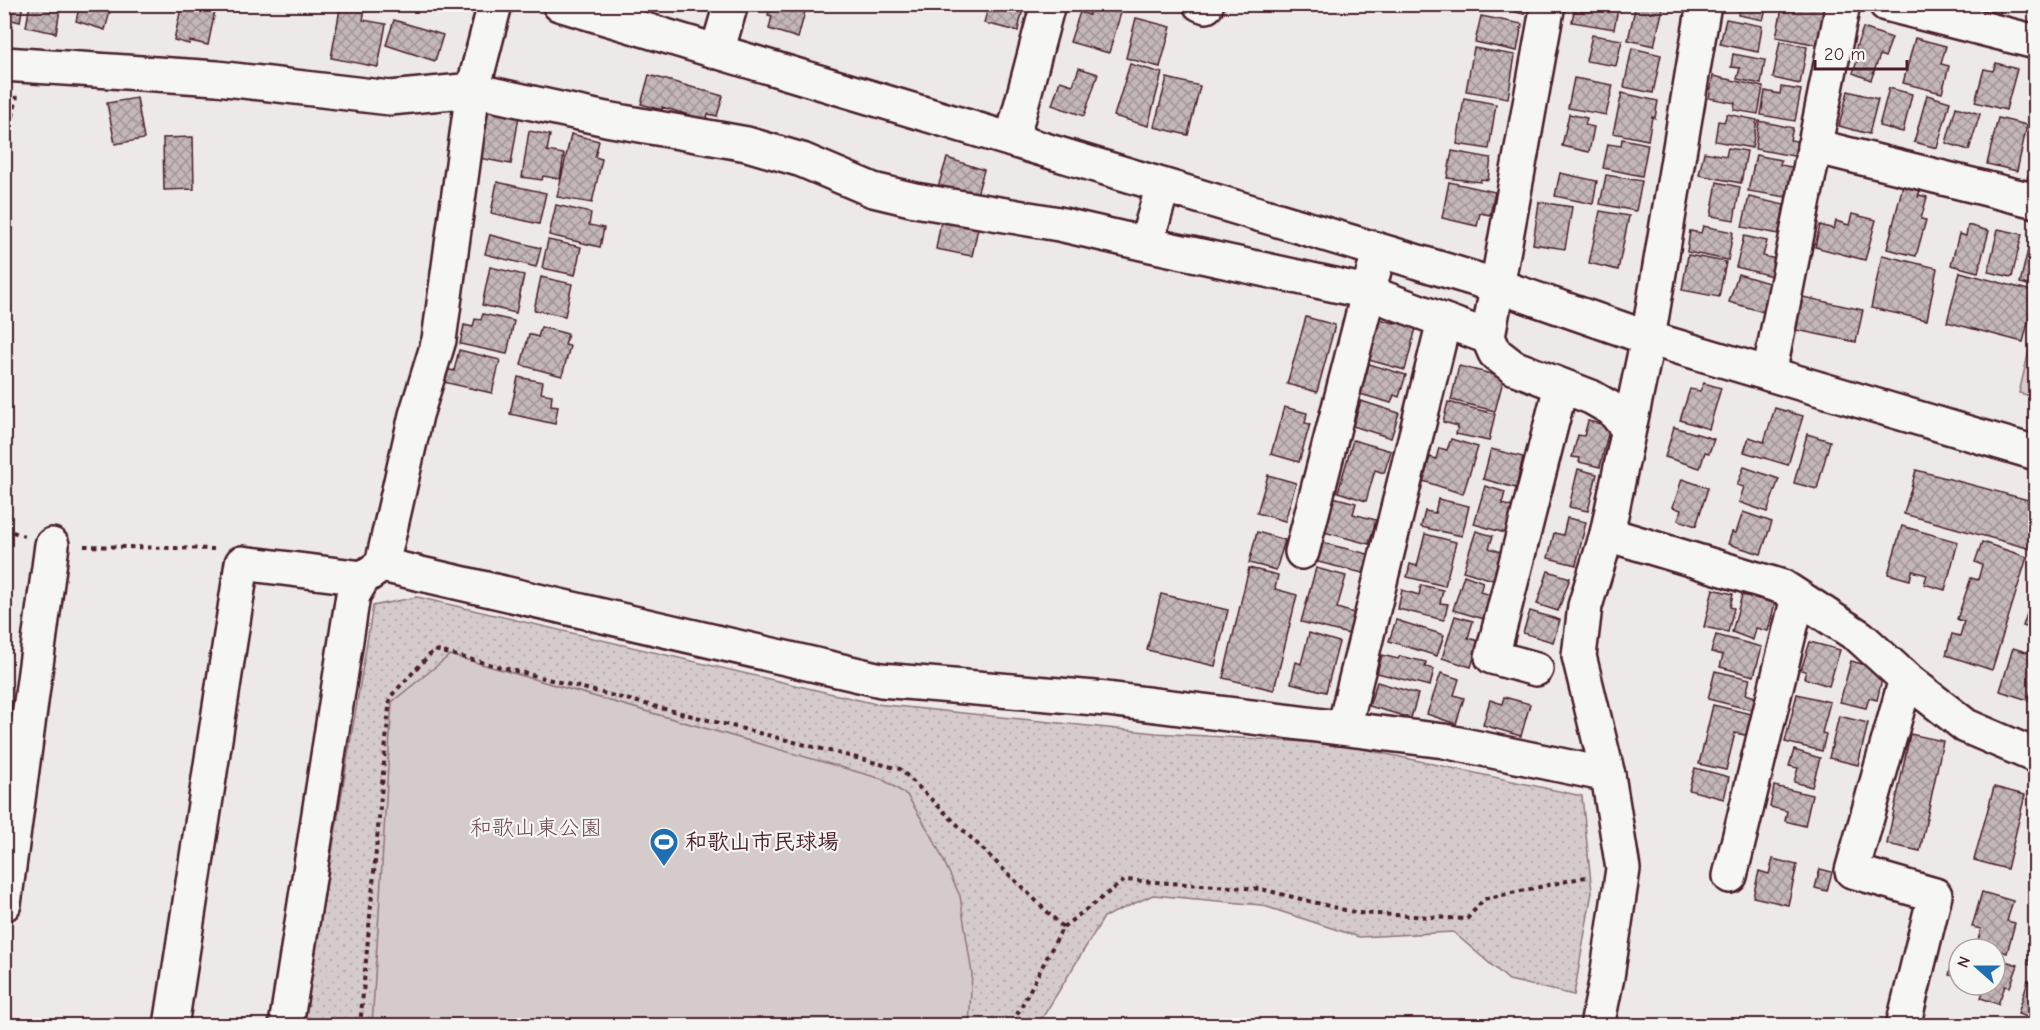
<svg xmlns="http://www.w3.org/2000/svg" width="2040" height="1030" viewBox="0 0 2040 1030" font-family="'Comic Neue','Klee One',sans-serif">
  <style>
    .grass { fill: url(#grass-tufts); stroke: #8f757a; stroke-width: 1.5 }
    .park { fill: url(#park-dots); stroke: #8f757a; stroke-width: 1.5 }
    .pitch { fill: #d4cbca; stroke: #8f757a; stroke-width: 1.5 }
    .building { fill: url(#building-cross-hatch); stroke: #4a1f2b; stroke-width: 1.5 }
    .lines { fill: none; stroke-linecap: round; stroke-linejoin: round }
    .street-casing { stroke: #4a1f2b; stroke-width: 38 }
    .secondary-casing { stroke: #4a1f2b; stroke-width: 38 }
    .path { stroke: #4a1f2b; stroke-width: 4; stroke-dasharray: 4.5 4.5; stroke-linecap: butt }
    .street { stroke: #f6f6f2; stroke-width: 33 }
    .secondary { stroke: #f6f6f2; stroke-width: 33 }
    .labels { text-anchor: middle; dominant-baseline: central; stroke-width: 4.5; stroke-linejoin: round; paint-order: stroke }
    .park-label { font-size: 22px; fill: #6c4a53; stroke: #f6f6f2 }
    .poi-label { font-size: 22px; font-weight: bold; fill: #4a1f2b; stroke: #f6f6f2; text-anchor: start }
  </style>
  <defs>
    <pattern id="grass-tufts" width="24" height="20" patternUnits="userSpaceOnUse" patternTransform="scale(1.5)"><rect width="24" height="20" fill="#d4cbca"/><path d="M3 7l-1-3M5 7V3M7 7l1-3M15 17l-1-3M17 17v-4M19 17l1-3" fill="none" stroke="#b8aeae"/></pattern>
    <pattern id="park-dots" width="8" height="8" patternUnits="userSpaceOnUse" patternTransform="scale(1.5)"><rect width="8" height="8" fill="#d4cbca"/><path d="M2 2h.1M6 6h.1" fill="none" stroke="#b8aeae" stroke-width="1.8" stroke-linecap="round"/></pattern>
    <pattern id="building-cross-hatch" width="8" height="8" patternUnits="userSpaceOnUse" patternTransform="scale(1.5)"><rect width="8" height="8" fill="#c4b7b7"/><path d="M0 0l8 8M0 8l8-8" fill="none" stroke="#a19495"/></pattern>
  </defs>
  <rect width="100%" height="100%" fill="#ece9e6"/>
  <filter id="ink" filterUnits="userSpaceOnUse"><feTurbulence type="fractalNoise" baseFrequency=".0167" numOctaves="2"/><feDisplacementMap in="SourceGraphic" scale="12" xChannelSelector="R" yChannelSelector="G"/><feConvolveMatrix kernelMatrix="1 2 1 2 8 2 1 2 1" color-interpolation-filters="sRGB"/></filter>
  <g filter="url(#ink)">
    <path class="grass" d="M2035,325v72l-16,-4z"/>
    <path class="park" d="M417,597l459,107 280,29 184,11 242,52 10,96 -18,103 -65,-15 -56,-48 -94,5 -98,-32 -108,-10 -49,22 -66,108 -735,1 70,-420z"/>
    <path class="pitch" d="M450,655l432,124 25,16 26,43 27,58 12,78 -3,51h-597l20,-323z"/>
    <path class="building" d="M4,4h19l-3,18 -16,-4z
      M30,4h31l-5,29 -30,-6z
      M80,4h32l-7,26 -29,-9z
      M182,4l33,7 -7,34 -18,-4 -1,3 -15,-4z
      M341,4l24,5 -2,11 23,4 -8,43 -47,-9z
      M807,4l-9,34 -29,-9 3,-13 -4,-1 3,-9 -5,-2z
      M989,4h35l-6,27 -34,-8z
      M1092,4h16l14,5 -13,44 -39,-11 10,-30 9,3z
      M1484,4h42l-2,10z
      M1592,4h27l-5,25 -42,-7 2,-12 16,2z
      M1636,4h28l-10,42 -26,-6z
      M1740,4h37v3l-10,-2 -4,15 -25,-5z
      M1783,4h43l-7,41 -43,-8z
      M1975,4h28l-4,12 -25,-7z
      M2022,4h14v10l-16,-5z
      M1481,16l41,8 -5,27 -42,-9z
      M1136,18l35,9 -11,40 -34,-9z
      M1726,19l36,7 -4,26 -38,-8z
      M394,20l49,15 -8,26 -49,-16z
      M1863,28l29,10 -7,19 -5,-2 -9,25 -18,-7 6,-18 -5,-2z
      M1592,35l30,5 -6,26 -30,-5z
      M1915,38l31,8 -5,18 8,2 -7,27 -39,-10z
      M1780,41l27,6 -7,37 -27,-6z
      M1474,48l41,7 -7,43 -42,-7z
      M1632,48l29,7 -8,38 -29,-6z
      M1733,54l32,6 -4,24 -24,-5 3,-11 -9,-1z
      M1996,63l21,6 -11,41 -31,-8 9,-33 9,2z
      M1130,64l32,9 -14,53 -34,-10z
      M1079,68l19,6 -14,42 -32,-11 8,-24 13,4z
      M649,75l74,21 -6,20 -9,-2 -2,6 -44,-13v3l-21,-6z
      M1713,76l50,11 -5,27 -24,-4 1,-7 -26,-5z
      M1167,78l33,8 -12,49 -34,-8z
      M1574,78l39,7 -7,30 -38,-7z
      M1781,87l20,3 -6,31 -34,-6 4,-24 15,3z
      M1889,88l23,6 -9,38 -24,-6z
      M1848,91l30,8 -9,35 -30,-8z
      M2036,91v22l-7,-2z
      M1622,93l36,8 -3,17 -3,-1 -4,23 -35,-7z
      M1927,95l23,7 -13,46 -23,-6z
      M137,98l7,41 -29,5 -8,-41z
      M1464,98l32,6 -7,45 -32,-5z
      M4,100l6,2 -6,20z
      M1956,107l24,7 -11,36 -23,-7z
      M488,110l31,6 -8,48 -32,-6z
      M1569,114l18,4 -2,7 9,2 -5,25 -27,-6z
      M1727,114l30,6 -5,28 -37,-7 3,-20 6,1z
      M1998,118l29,7 -10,46 -30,-7z
      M1759,121l34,7 -3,12 12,2 -3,15 -44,-8z
      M529,131l21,4 -3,16 17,3 -4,25 -17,-3 -1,4 -20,-3z
      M571,134l28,7 -4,16 7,2 -10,44 -35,-6z
      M193,137l1,52 -30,1 -1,-52z
      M1622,139l26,5 -6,32 -39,-8 5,-24 13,2z
      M1728,148l19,3 -6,32 -42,-8 5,-23 22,4z
      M2036,150v31l-9,-2z
      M1452,151l39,7 -3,22 -7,-1 -1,3 -33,-4z
      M1756,155l25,5 -1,5 12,2 -6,30 -38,-6z
      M947,158l37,12 -8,28 -38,-11z
      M1560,173l37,8 -4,23 -38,-8z
      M1606,175l36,6 -6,30 -36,-7z
      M497,182l49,11 -7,31 -48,-11z
      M1449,182l46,10 -5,23 -10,-2 -3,13 -35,-8z
      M1717,182l23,5 -6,33 -23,-4z
      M1903,185l17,4 -2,9 1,-3 8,2 -6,22 5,1 -10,36 -29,-7z
      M1749,197l35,8 -5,29 -37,-7z
      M1539,202l33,5 -7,42 -32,-5z
      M556,205l35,8 -2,12 15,3 -4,19 -51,-12z
      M1600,211l29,5 -11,54 -29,-7z
      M1852,214l24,6 -11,40 -50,-13 5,-22 14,4 2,-8 13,4z
      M941,221l37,7 -6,28 -36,-7z
      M1968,225l21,6 -11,41 -27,-7 8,-31 7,2z
      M2034,225h2v62l-16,-4z
      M1703,226l30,6 -5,28 -41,-8 3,-21 11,2z
      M1998,229l24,5 -10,43 -24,-5z
      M490,235l51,13 -5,19 -51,-13z
      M1744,236l23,5 -4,15 13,3 -4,17 -36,-9z
      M548,240l33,7 -6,28 -33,-7z
      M1688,255l38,7 -7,35 -37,-7z
      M1882,255l55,13 -10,52 -56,-12z
      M490,267l34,8 -8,38 -34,-8z
      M1960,272l76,20 -13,50 -76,-20z
      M1738,274l37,11 -8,28 -38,-11z
      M541,277l31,7 -7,32 -31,-6z
      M1803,297l60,13 -7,32 -60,-12z
      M483,314l31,7 -7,33 -47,-10 4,-19 9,2 2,-8 6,1z
      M1306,317l29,8 -18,67 -30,-8z
      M1375,318l20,5 1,-5 21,6 -12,46 -40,-11z
      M541,327l27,7 -3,11 5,1 -8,30 -41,-11 8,-31 9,3z
      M459,350l41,10 -8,33 -53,-12 3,-13 12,3z
      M1369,364l37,11 -7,22 -5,-2 -3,8 -31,-9z
      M1459,366l45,11 -9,34 -44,-11z
      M518,377l25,5 -2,11 11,2 -1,10 7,1 -3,18 -45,-10z
      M1704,383l17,5 -12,41 -29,-9 10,-31 10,2z
      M1361,401l38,12 -8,25 -38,-12z
      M1448,402l47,12 -6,27 -33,-7 2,-8 -15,-4z
      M1284,407l23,6 -2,10 5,1 -11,38 -28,-8z
      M1775,408l28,8 -15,49 -44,-13 5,-15 15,5z
      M1588,421l22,5 -10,41 -21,-5 1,-4 -8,-1 6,-22 6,1z
      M1674,427l40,12 -5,14 -4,-1 -5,16 -35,-11z
      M1807,434l23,7 -13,48 -23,-6z
      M1451,439l27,8 -15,47 -40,-13 7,-24 6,2 3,-11 8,2z
      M1353,440l38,11 -7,22 -9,-3 -9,31 -28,-9z
      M1491,449l32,8 -7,31 -33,-9z
      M1744,467l35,12 -12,33 -28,-10 5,-15 -7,-2z
      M1578,469l19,5 -9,37 -19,-4z
      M1916,470l120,32 -1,48 -131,-36z
      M1268,475l28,8 -11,38 -28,-8z
      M1682,479l26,9 -12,38 -18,-6 3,-10 -8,-3z
      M1485,486l20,6 -3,12 11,3 -8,26 -31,-9z
      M1333,497l23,6 -3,11 23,6 -7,24 -45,-12z
      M1438,499l31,7 -7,30 -41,-9 4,-16 10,2z
      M1743,512l29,10 -11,32 -33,-10 4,-12 4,1z
      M1567,518l19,4 -10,43 -28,-7 6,-25 9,2z
      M1902,526l56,16 -13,48 -21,-6 3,-9 -15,-4 -2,9 -22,-6z
      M1476,531l17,5 -4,12 12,4 -8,28 -30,-9z
      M1257,532l28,8 -9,30 -27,-7z
      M1425,534l31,8 -11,44 -38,-9 3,-13 7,2z
      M1319,542l53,13 -5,19 -53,-13z
      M1982,542l45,15 -35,113 -46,-15 6,-21 8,2 4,-14 -7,-3 14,-41 7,2 4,-15 -7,-3z
      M1249,568l29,7 -3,14 22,6 -23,95 -51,-12z
      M1316,568l30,8 -9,32 17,5 -5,21 -48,-12z
      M1548,571l22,7 -12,33 -21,-7z
      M1464,575l19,7 -3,10 12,3 -8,24 -31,-9z
      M1421,585l22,5 -3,13 8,1 -4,16 -46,-11 4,-19 17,5z
      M1713,589l20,5 -3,13 4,1 -6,24 -24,-5z
      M2035,589h1v41l-13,-4z
      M1161,594l67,16 -13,56 -68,-16z
      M1742,595l33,8 -7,28 -12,-3 -3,12 -21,-8z
      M1530,611l30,9 -7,22 -30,-9z
      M1455,616l18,5 -5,17 11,3 -8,26 -29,-9z
      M1396,620l48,15 -7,21 -48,-15z
      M1309,633l30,9 -13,50 -35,-9 5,-21 5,2z
      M1716,635l46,12 -8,29 -34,-9 3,-12 -12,-3z
      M1810,642l30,8 -11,36 -25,-8 2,-7 -5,-1z
      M2013,648l23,7v21l-8,24 -28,-9z
      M1382,655l16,4 2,-3 26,6 -1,5 9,2 -4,17 -53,-13z
      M1851,661l33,9 -7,30 -8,-2 -3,10 -26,-6z
      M1715,671l35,8 -4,15 9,3 -3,13 -44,-11z
      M1441,673l18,6 -5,16 10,3 -8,26 -29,-10z
      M1377,682l41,12 -7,24 -42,-12z
      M1797,694l33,8 -8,31 4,1 -4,17 -37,-9z
      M1504,697l26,7 -9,32 -38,-11 7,-25 12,4z
      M1713,705l42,10 -5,21 -15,-3 -9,37 -27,-6z
      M1839,716l29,7 -10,42 -29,-7z
      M1910,734l33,7 -23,110 -33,-7z
      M1794,750l26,8 -8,29 -18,-5 4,-14 -9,-2z
      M1695,768l34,9 -5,22 -35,-9z
      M1774,786l38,9 -7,31 -20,-5 2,-10 -17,-4z
      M1994,787l31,8 -18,74 -33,-9z
      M1773,859l24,6 -9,40 -35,-8 6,-26 10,3z
      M1820,869l12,3 -5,19 -12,-3z
      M1982,892l31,9 -6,20 8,2 -8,30 -30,-9 4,-15 -9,-2z
      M2034,943l2,1v23l-8,-3z
      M1956,952l3,1v24l-10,-2z
      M1995,958l23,7 -8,22 -5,-1 -7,18 -17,-6 4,-13h10z
      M2028,980l8,2v38l-18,-6z"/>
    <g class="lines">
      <g class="street-casing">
        <path id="street" d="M1200,4l6,2
          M1886,4l150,38
          M717,52l14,-48
          M4,64l213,14 173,20 83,-8 133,29 141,25 55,16 71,30 42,10 144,24 87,20
          M1012,140l36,-136
          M1814,146l222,55
          M1163,186l-17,58 221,48 121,45 60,-333
          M1488,337l7,16 18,14 78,30 21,12 16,20
          M1648,338l56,-334
          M1769,374l74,-370
          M1607,534l176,53 77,50 46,42 60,47 70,30
          M1302,552l77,-301
          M382,565l499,115 226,19 337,42 164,34
          M1536,669l-44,-12 69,-271
          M1344,728l100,-407
          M1730,876l68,-279
          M4,904l48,-359
          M171,1026l71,-463 121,15
          M286,1026l67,-431 10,-17 19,-13 34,-150 23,-75 34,-250 22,-86
          M1903,1026l32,-131 -83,-24 54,-192"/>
      </g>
      <g class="secondary-casing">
        <path id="secondary" d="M559,4l939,282 150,52 388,115
          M1597,1026l10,-49 16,-108 -15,-94 -29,-119 6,-50 22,-72 41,-196"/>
      </g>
      <path class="path" d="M4,161l13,-65
        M4,529l20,7
        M84,546l130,3
        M1063,927l62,-47 136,9 96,24 110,6 17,-20 106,-23
        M360,1026l30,-329 44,-47 466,119 163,158 -52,99"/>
      <use href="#street" class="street"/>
      <use href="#secondary" class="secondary"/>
    </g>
  </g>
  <defs>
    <g id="stadium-pin" transform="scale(1.5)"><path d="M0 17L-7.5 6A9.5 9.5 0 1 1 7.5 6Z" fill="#1f6fb2" stroke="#f6f6f2"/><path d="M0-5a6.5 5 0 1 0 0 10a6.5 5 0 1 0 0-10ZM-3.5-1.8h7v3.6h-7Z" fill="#fff"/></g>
  </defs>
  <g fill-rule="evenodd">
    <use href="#stadium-pin" x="664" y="842"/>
  </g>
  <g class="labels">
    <g class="park-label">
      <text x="536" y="828">和歌山東公園</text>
    </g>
    <g class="poi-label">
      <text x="685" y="842">和歌山市民球場</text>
    </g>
  </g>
  <rect width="2040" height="1030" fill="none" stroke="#f6f6f2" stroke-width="24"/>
  <rect x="12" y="12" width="2016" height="1006" fill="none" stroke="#4a1f2b" stroke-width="2" filter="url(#ink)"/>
  <g transform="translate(1977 967) rotate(291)"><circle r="28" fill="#f6f6f2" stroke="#b1a0a2" stroke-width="1.5"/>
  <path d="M0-4.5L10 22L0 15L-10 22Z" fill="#1f6fb2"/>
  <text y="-9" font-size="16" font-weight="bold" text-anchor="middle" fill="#4a1f2b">N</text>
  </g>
  <path d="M1815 60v9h92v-9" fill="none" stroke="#4a1f2b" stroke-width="3"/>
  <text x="1824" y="60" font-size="18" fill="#4a1f2b" stroke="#f6f6f2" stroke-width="4.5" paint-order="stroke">20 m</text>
</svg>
